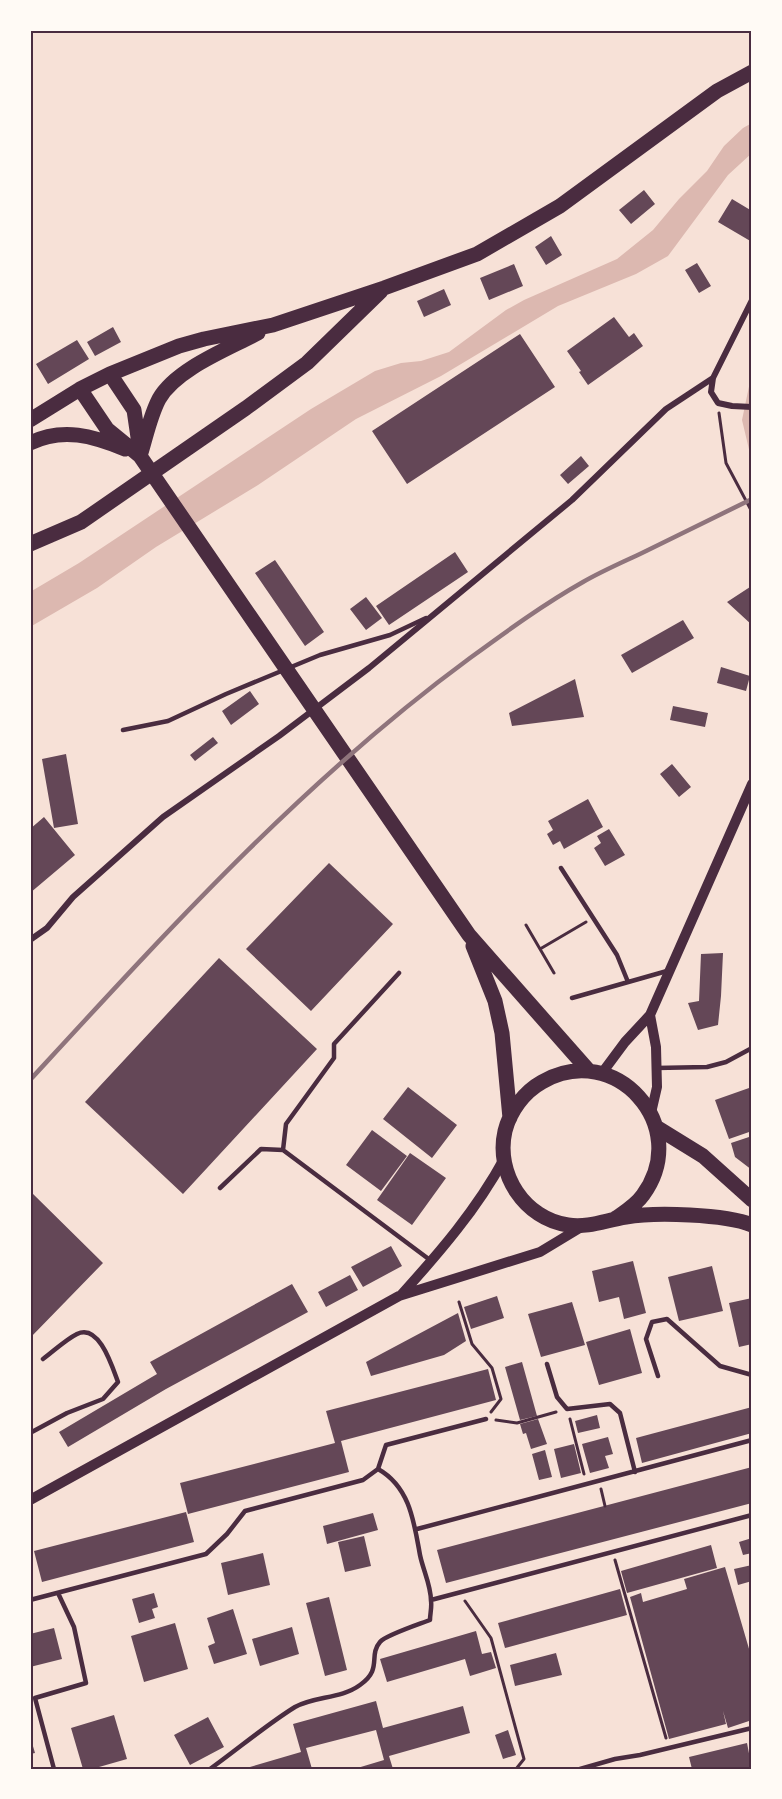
<svg xmlns="http://www.w3.org/2000/svg" width="782" height="1799" viewBox="0 0 782 1799" font-family="'Golos Text',sans-serif">
  <style>
    .water { fill: #dcb8b0 }
    .building { fill: #644757 }
    .lines { fill: none; stroke-linecap: round; stroke-linejoin: round }
    .path { stroke: #4a2c40; stroke-width: 3 }
    .service { stroke: #4a2c40; stroke-width: 4.5 }
    .minor { stroke: #4a2c40; stroke-width: 6 }
    .tertiary { stroke: #4a2c40; stroke-width: 10 }
    .trunk { stroke: #4a2c40; stroke-width: 15 }
    .rail { stroke: #8f747c; stroke-width: 4.5 }
    .neatline { fill: none; stroke: #4a2c40; stroke-width: 2 }
  </style>
  <rect width="100%" height="100%" fill="#f7e1d7"/>
  <path class="water" d="M752,123v30l-24,22 -60,81 -32,18 -78,32 -117,70 -85,43 -98,66 -102,62 -59,41 -67,39v-35l49,-29 232,-154 64,-38 26,-8 20,-2 28,-9 57,-42 18,-10 93,-41 36,-29 26,-31 28,-28 17,-25 19,-18z
    M752,372v90l-10,-42z"/>
  <path class="building" d="M644,190l11,14 -24,20 -12,-14z
    M732,199l20,12v31l-34,-20z
    M551,236l11,19 -16,10 -11,-18z
    M697,263l14,23 -12,7 -14,-23z
    M514,264l9,22 -34,14 -9,-22z
    M444,289l7,16 -27,12 -7,-16z
    M614,317l15,20 5,-4 9,13 -55,39 -9,-13 2,-1 -14,-20z
    M113,327l8,15 -26,14 -8,-14z
    M520,334l35,53 -148,97 -35,-53z
    M77,340l12,19 -41,25 -12,-20z
    M581,456l8,10 -21,18 -8,-9z
    M455,552l13,20 -79,53 -13,-19z
    M275,560l49,72 -19,14 -50,-73z
    M750,587l2,2v36l-25,-23z
    M366,597l16,21 -16,12 -16,-21z
    M683,620l11,18 -62,35 -11,-18z
    M721,667l29,9 -4,15 -29,-8z
    M575,679l9,38 -72,9 -3,-13z
    M250,691l9,13 -28,21 -9,-14z
    M673,706l35,7 -3,14 -35,-7z
    M213,737l5,6 -23,18 -5,-6z
    M66,754l12,70 -24,4 -12,-69z
    M672,764l19,23 -12,10 -19,-23z
    M588,799l15,28 -39,22 -4,-8 -7,4 -6,-11 6,-4 -5,-9z
    M44,817l31,38 -45,38v-64z
    M609,829l16,26 -20,11 -11,-18 7,-5 -4,-7z
    M329,863l64,61 -82,87 -65,-62z
    M723,953l-2,43 -3,29 -20,5 -10,-27 11,-2 2,-47z
    M219,958l98,91 -134,145 -98,-92z
    M408,1087l49,38 -25,33 -49,-39z
    M749,1088l3,9v34l-23,8 -14,-39z
    M372,1130l35,26 -26,35 -35,-26z
    M752,1136v34l-17,-13 -4,-14z
    M410,1153l36,25 -34,47 -35,-25z
    M30,1191l73,72 -73,75z
    M391,1246l11,20 -39,21 -12,-20z
    M633,1261l13,52 -22,6 -5,-22 -20,5 -7,-31z
    M712,1266l11,45 -44,10 -11,-44z
    M350,1275l8,15 -32,17 -8,-15z
    M292,1284l16,28 -142,77 -98,58 -9,-15 98,-58 -7,-12z
    M497,1296l7,22 -33,11 -7,-22z
    M752,1298v46l-13,3 -10,-44z
    M572,1302l13,43 -44,12 -13,-43z
    M458,1313l8,28 -22,14 -73,21 -5,-14z
    M630,1329l12,44 -43,12 -13,-43z
    M522,1362l15,54 -17,4 -15,-53z
    M488,1369l8,31 -155,41 8,31 -161,42 -8,-31 155,-40 -9,-32z
    M752,1407v26l-110,30 -6,-25z
    M597,1415l3,13 -22,5 -3,-12z
    M538,1419l9,25 -16,5 -5,-16 -3,1 -3,-10z
    M608,1437l5,17 -8,2 4,12 -19,5 -8,-29z
    M574,1444l7,29 -20,5 -7,-29z
    M545,1450l7,27 -13,3 -7,-26z
    M752,1467v36l-306,80 -9,-33z
    M186,1512l8,30 -152,40 -8,-31z
    M373,1513l5,17 -51,14 -4,-18z
    M364,1536l7,30 -26,6 -7,-30z
    M752,1538v15l-9,2 -4,-13z
    M711,1545l6,23 -90,25 -6,-22z
    M263,1553l7,32 -42,10 -7,-32z
    M752,1565v16l-14,4 -4,-16z
    M725,1567l27,92v61l-24,8 -5,-17 3,13 -57,15 -39,-142 11,-4 2,9 44,-13 -3,-10z
    M620,1589l7,26 -122,33 -7,-25z
    M154,1593l4,14 -6,2 3,9 -16,5 -7,-24z
    M329,1597l18,73 -22,6 -19,-73z
    M233,1609l14,45 -33,10 -6,-18 7,-3 -8,-25z
    M175,1623l13,46 -44,13 -13,-46z
    M292,1627l7,27 -39,12 -8,-27z
    M54,1628l8,31 -32,8v-33z
    M476,1631l6,23 9,-2 5,16 -26,8 -5,-17 -78,23 -7,-23z
    M556,1653l6,22 -47,11 -5,-21z
    M376,1701l7,27 80,-22 7,27 -81,23 4,13h-39l30,-9 -8,-30 -70,18 6,21h-69l58,-17 -8,-28z
    M114,1715l13,44 -35,10h-9l-12,-41z
    M208,1717l16,30 -34,18 -16,-30z
    M508,1730l8,25 -13,4 -8,-24z
    M30,1736l5,17 -5,1z
    M747,1743l5,26h-60l-3,-12z"/>
  <g class="lines">
    <path class="path" d="M719,413l7,50 26,49
      M526,925l14,24
      M554,973l-14,-24 46,-27
      M459,1302l13,42 20,24 9,31 -10,13
      M570,1419l14,55
      M496,1420l21,3 39,-11
      M601,1489l4,17
      M615,1560l51,178
      M465,1601l26,37 33,121 -8,10"/>
    <path class="service" d="M123,730l45,-9 58,-27 94,-39 70,-20 36,-17
      M561,868l56,87 11,27
      M572,998l95,-27
      M656,1068l51,-1 19,-5 26,-14
      M283,1150l3,-26 48,-66v-14l65,-71
      M220,1188l41,-39 22,1 147,110
      M547,1364l10,33 10,12 43,-5 10,9 15,59
      M658,1376l-12,-37 6,-17 15,-3 53,47 32,9
      M30,1433l37,-20 36,-14 15,-17c-6,-16 -19,-59 -41,-48 -12,6 -23,17 -34,25
      M378,1469l8,-24 100,-26
      M417,1529l335,-89
      M30,1600l176,-46 21,-20 18,-23 118,-31 15,-11c32,18 36,53 42,86 3,15 11,30 11,46 1,6 -1,13 -1,19 -10,4 -44,15 -50,22 -12,14 3,27 -20,43 -19,14 -45,11 -65,22 -29,18 -57,42 -85,62
      M431,1600l321,-85
      M54,1769l-19,-71 51,-15 -12,-56 -16,-34
      M580,1769l35,-10 25,-4 112,-27"/>
    <path class="minor" d="M752,300l-39,78 -2,14 7,11 14,3 20,1
      M30,940l17,-12 26,-31 90,-80 116,-81 90,-68 203,-168 94,-91 47,-31"/>
    <path class="tertiary" d="M650,1015l6,32 1,40 -6,26
      M602,1073l23,-31 25,-27 102,-231
      M401,1295c38,-42 76,-86 103,-136
      M30,1500l369,-204 141,-44 43,-26"/>
    <path class="trunk" d="M110,374l24,36 6,41
      M80,389l27,40 33,27 329,479 120,136
      M30,420l50,-31 30,-15 69,-28 25,-7 69,-14 111,-37 93,-34 83,-48 157,-115 35,-19
      M30,443c33,-16 63,-7 95,6
      M140,456c6,-19 10,-40 19,-57 17,-30 69,-50 99,-66
      M30,544l51,-22 165,-114 61,-45 74,-72
      M473,946l22,55 7,32 8,85
      M656,1127l47,29 49,44
      M616,1218c10,-7 20,-13 27,-23 50,-69 -28,-155 -101,-113 -18,10 -32,29 -37,49 -10,43 20,88 63,94 21,3 38,-5 58,-8 29,-5 99,-3 126,8"/>
    <path class="rail" d="M30,1080c139,-151 274,-300 440,-422 37,-27 74,-54 113,-76 19,-11 40,-20 59,-29 37,-18 73,-36 110,-54"/>
  </g>
  <rect width="782" height="1799" fill="none" stroke="#fffaf5" stroke-width="63"/>
  <rect x="32" y="32" width="718" height="1736" class="neatline"/>
</svg>
